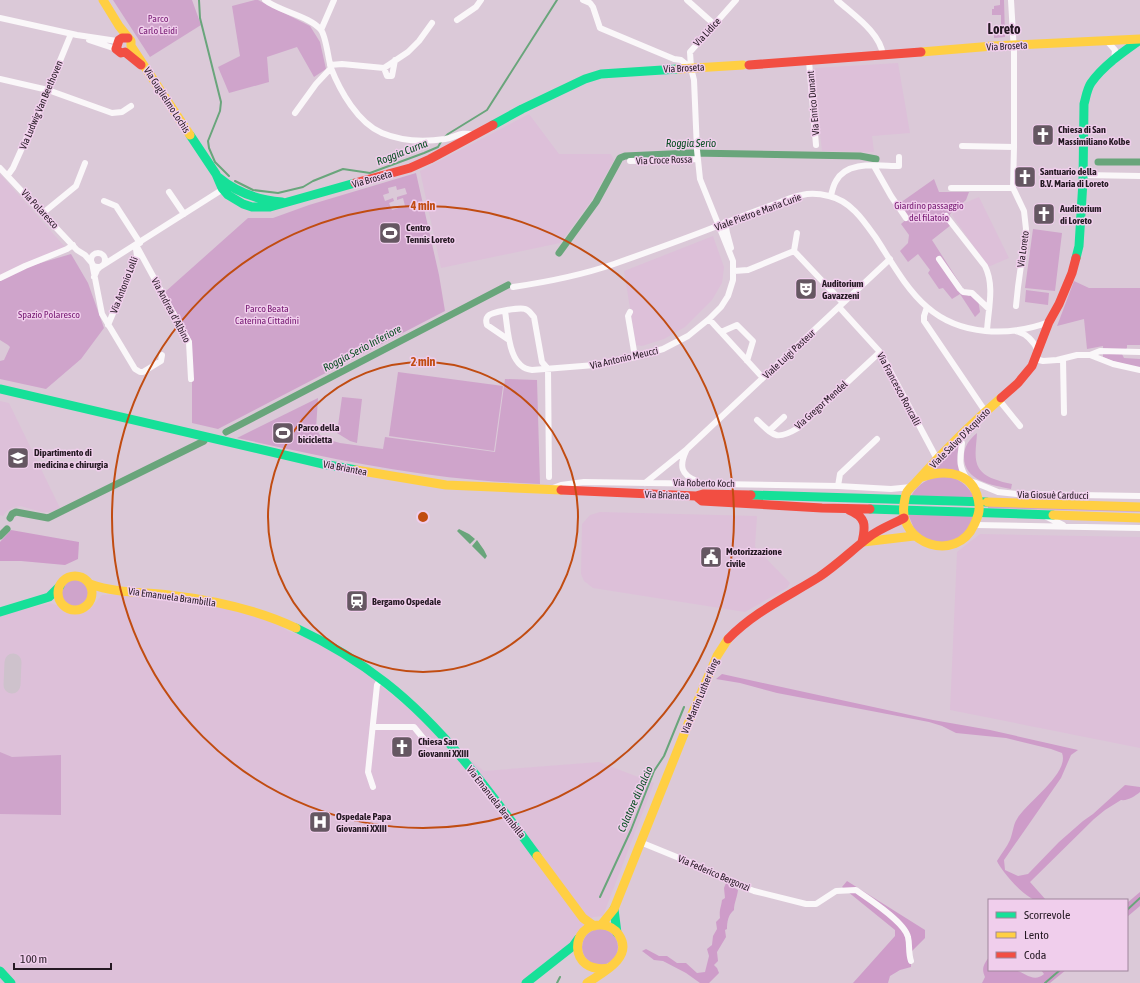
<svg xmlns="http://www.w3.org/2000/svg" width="1140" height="983" viewBox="0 0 1140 983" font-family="'Asap Condensed',sans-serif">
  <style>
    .built { fill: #ddc0d9 }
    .green { fill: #cfa4cb; fill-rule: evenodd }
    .forest { fill: #ce9cc9 }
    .water { fill: #69a57b }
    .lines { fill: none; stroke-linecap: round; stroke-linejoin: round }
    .stream { stroke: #69a57b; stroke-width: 2 }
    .canal { stroke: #69a57b; stroke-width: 7 }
    .taxiway { stroke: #cec2cc; stroke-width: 17 }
    .street { stroke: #faf7f9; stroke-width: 6 }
    .fast { stroke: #16e098; stroke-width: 9 }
    .slow { stroke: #ffcf43; stroke-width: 9 }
    .jam { stroke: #f24e42; stroke-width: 9 }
    .ring { fill: none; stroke: #c14c11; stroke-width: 2 }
    .labels { text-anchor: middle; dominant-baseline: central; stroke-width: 3; stroke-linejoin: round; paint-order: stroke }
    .park-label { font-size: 10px; fill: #761972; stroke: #f0ceec }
    .street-label { font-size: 10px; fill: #251923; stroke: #f0ceec }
    .poi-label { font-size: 10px; font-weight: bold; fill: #251923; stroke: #f0ceec; text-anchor: start }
    .water-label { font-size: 11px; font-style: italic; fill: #0b5024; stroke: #f0ceec }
    .district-label { font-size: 14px; font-weight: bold; fill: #251923; stroke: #f0ceec }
    .centre { fill: #c14c11; stroke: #f0ceec; stroke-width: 2 }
    .ring-label { font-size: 12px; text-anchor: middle; font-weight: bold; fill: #c14c11; stroke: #f0ceec; stroke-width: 3; stroke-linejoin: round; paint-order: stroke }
  </style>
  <rect width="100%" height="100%" fill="#dbc9d8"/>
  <path class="built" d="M898,63l12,70 -38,3 2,16 -52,-1 -4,-34 2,-1v-6h-3v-14h2v-3h-3l-1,-25z
    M529,114l30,40h52l3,6 -23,41 -31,42 -119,25 -21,-97z
    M0,174l66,74 -42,15 -24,12z
    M979,197l30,61 -21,9 -36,-52 10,-11z
    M713,236l11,31 -2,16 -10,17 -27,27 -21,12 -22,7 -6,-1 -12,-74z
    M0,401l9,2 51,105 -10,4h-8l-22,-6 -8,2 -5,3 -4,5 -3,-1z
    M600,512l157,4 -2,31 35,36 -3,5 -42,24 -152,-24 -9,-7 -3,-7 1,-50 8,-9z
    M980,534l160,3v211l-190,-38 7,-158z
    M134,593l66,9 73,19 15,10 34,13 28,16 134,111 115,-9 55,21 -51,133 -10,1 -14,13 -4,8 -52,45h-523v-368l51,-12 7,3 8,7 22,-2 14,-16z"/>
  <path class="green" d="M113,0h79l9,25 -51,32z
    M255,0h3l52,26 10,16 6,27 -12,8 -17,-30 -30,10 2,25 -40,11 -11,-26 22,-11 -8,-50z
    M1000,0h4l1,37 -11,1v-4h5l-1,-8 3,-1v-10h-9v-6h2v-3l6,-1z
    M416,173l23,102 6,36 -227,118 -26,-6v-82l-27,-49 83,-74h25l36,-13zM396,186l1,4 8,-2 2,6 -10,3v3l6,-2 2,8 -13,4 -3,-7 5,-2 -1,-3 -8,3 -2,-6 6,-2 -1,-5z
    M934,179l5,13h30l-3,8 -16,14 1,11 -19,15 36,56 9,-3 3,19 -5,5 -15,-23 -8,5 -9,-11 -4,1 -11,-16 2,-3 -12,-16 -10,8 -8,-11 8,-8 1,-8 -8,-11 8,-7 -9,-14z
    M1033,229l29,4 -7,58 -30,-3z
    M71,254l17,29 16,45 -23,31 -35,30 -46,-10v-18l4,-1 6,-13 -2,-2 -8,-5v-59l27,-14z
    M1074,281l15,7h51v57h-13v3l-5,6 2,4 16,1v9l-27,-7 -10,-4v-11l-16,3 -3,-30 -27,7z
    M1026,290l23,3 -1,12 -23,-3z
    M398,372l105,14 -9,65 -105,-15z
    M505,379l32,1 3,104c-21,-1 -42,-2 -63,-4 -81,-7 -161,-25 -240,-42l81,-40 -2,31 6,9 18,5 43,6 2,-12 110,15z
    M342,397l20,2 -5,44 -7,-2 -13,-8z
    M977,433c-1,20 -7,37 17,46 6,2 11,4 18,5l-1,5c-19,-4 -47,-8 -47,-32 0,-11 5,-17 13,-24z
    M960,443c-4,11 -3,20 1,31l-28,-4z
    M942,475c18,3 24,9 34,24l-65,-3c8,-13 16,-17 31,-21z
    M988,506l152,4v2l-152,-4z
    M908,514l69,2 -10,18 -22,10 -16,-3 -14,-10z
    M62 593a13 13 0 1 1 26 0a13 13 0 1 1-26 0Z
    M0,752l12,5 49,-2v60l-61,-1z
    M582 947a18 18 0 1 1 36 0a18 18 0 1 1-36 0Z"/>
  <path class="forest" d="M11,530l68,12 -1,17 -13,6 -44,-4h-21v-19z
    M722,674l211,46 57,10 88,20 -7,5 -10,23 -57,82 1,10 13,6 10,-2 31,-32 24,-21 10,-7 32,-29 15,2v5c-5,4 -12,9 -19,8l-16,10 -11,9 -64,63 16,18c-3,0 -7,1 -10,0 -11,-2 -35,-29 -39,-39 4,-7 10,-14 13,-21 3,-7 3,-15 7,-21 9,-16 53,-46 45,-66l-11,-4 -45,-11 -50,-5 -14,-7 -13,-4 -152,-29 -37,-10 -24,-4z
    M847,881l78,49v8l-14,14v15l-11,3 -10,6 -2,7h-35l42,-47v-6l-53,-43z
    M726,883l12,7c-1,8 -4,13 -4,20 -6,5 -7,12 -7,19l-2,1 1,7 -9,15 1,9 -4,4 3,3 2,5 -10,10h-9l-14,-10 -23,-12 -9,-1 -12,-9 4,-2 13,7h8l10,7h9l11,10 8,-1 4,-16 -2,-7 5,-4 1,-9 4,-7 -1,-7 4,-4c-1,-8 1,-10 2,-18l3,-2 -1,-10z
    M1140,892v14l-13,11v-14z
    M989,957v13c7,0 20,-2 26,0 10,3 19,13 29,4l-3,-4h25l-16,13h-68l3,-6c-4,-9 -1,-13 4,-20z"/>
  <path class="water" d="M459,529l10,5 6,5 -5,5 -13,-13z
    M477,540l7,10 3,6 -2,3 -13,-13z"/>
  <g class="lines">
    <path class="stream" d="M199,0l1,18 21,84 -1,9 -12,30 1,7 6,14 14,14
      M445,137l3,-3 39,-24 70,-110
      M235,181l18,9 25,3 25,-6 10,-6 30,-12 27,4 54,-20 14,-6 4,-7
      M600,897l31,-67 23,-59 10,-15 20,-49
      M1127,910l13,-12
      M557,983l3,-6
      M1045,983l15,-13"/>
    <path class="canal" d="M1098,162h42
      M559,253l37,-51 24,-44 5,-2 66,-3 169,3 16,3
      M226,432l282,-147
      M10,518l2,-4 4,-2 32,6 156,-77
      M0,536l7,-7"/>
    <path class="taxiway" d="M12,685l1,-23"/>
    <path class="street" d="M265,0c13,11 45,16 56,30 5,6 7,28 10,38 9,23 27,55 51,65 19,8 42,9 63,6 12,-2 15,-8 29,-4
      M583,0l7,3 3,4 7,21 74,31 7,1 10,8
      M687,0l28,25
      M837,0c16,15 43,32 46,55
      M1011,0l3,52v95l-1,41 11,23 2,18 -8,58 -2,19
      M0,18l77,17 40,6
      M457,20l19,-13 5,-7
      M321,30l13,-30
      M89,40l27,9
      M1106,40l9,10 -1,11
      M809,61l7,84
      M330,65l12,-1 42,4 24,-16 11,-11 13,-18
      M384,68l3,8h5l3,-16
      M0,79l48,11 64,23 10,-1 9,-6
      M295,113l21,-29 15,-16
      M962,146l52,1
      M630,161l67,-2
      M874,166l17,30 15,22
      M0,168l77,82 8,5 6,7
      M8,175l5,-7 35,-78 23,-56
      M1083,175l57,1
      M951,188h62
      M169,192l15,22
      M831,196c1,-5 2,-10 5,-15 11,-21 43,-15 63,-15v-9
      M104,201l12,5 24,37
      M43,213l33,-27 9,-23
      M946,216l39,50c10,20 3,44 2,65
      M725,222l2,11 4,15
      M797,233l-3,18 49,52
      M136,245l53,97 2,37
      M91 260a7 7 0 1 1 14 0a7 7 0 1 1-14 0Z
      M939,259l21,30 3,3 9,1 17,16
      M92,263l10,51 33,55 5,3h3l18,-11 1,-6
      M734,271l14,-1 46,-19
      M94,277l3,-7 3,-3 120,-76 6,-3
      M0,278l25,-12 42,-17 6,-4
      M513,287c34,-5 69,-12 101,-23 31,-11 62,-22 93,-34 24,-9 47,-19 71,-27 8,-3 16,-7 24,-8 8,-2 19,-1 27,1 22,5 35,25 47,42 15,23 30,51 51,69 33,29 82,30 122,15
      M839,307l41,45 57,107
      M927,307l-3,9v5l61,90
      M505,311c3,18 3,57 27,59l63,-5 40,-8 28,-8 25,-13 21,-17 12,-12 7,-11 5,-16v-19l-33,-82 -3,-29 -3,-70 -3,-12 -1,-16 46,-52
      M630,312l-2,4 7,41
      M709,319l54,59
      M108,325l29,-69 -1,-7
      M1016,331c11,3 18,11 22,20
      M721,332l16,-7 16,16 -6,20
      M509,340l-22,-15c-1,-3 -2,-6 1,-9 3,-4 32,-9 37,-7 4,1 6,5 9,8l8,45 6,7
      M1090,355l23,9 27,6
      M1035,359l8,2 14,-1 20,-5h13l10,-4 40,1
      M1063,359l1,54
      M548,369l1,108
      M999,400l21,26
      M757,420c17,16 19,21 41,8l82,-76
      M769,431l15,-14
      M962,443c-2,18 -4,22 6,38l8,2 22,9 19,2 123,2
      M686,451c-7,15 -5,24 11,30
      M645,483l42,-34 203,-190
      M838,486l2,-12 37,-35
      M553,488l8,-3 23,-3 254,4 53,3 20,-2
      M1045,516l18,9
      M976,525l164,3
      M373,727h41l14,17
      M373,787l-5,-15 9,-87 4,-6
      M640,842l49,20 47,22 18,7 52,13h10l20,-13 20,-1c13,9 49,32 52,47 2,8 0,15 3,24"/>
    <path class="fast" d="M493,125l29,-16 63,-30 16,-5 77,-5
      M190,135l26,39 6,14 6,7 15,9 9,3h18l85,-24
      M218,177c19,16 39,23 64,25
      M1076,258l3,-12 4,-65 1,-77c2,-7 3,-15 7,-21 12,-17 32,-31 49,-43
      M0,389l323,75 33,6
      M751,495l236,7
      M870,509l183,6
      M0,612l49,-15 11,-11
      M296,628c32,15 62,33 90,55 60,47 106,112 151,173
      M614,909l3,24
      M0,971l11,12
      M526,983l47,-37 5,-7"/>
    <path class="slow" d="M103,0l16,26 12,15v5l59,89
      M921,52l72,-6 147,-7
      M678,69l65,-4
      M356,470l90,15 115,5
      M922,477c26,-9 54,-4 57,28 1,8 -2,13 -5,20 -17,38 -76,20 -70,-21 1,-4 1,-9 3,-12 2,-4 7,-7 10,-11 26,-29 54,-57 84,-83
      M987,502l153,5
      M1053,515l87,3
      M863,542l51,-6
      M58 593a17 17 0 1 1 34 0a17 17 0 1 1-34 0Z
      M90,584c25,9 52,8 79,11 43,5 87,14 127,33
      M537,856l46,62 11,8
      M601,925l13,-16 78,-195 25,-58 11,-17
      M587,983c15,-10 47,-25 32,-48 -4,-6 -11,-10 -18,-10 -31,-2 -34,50 8,43"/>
    <path class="jam" d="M128,38h-6l-3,2 -3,9 5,4 4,-1 16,13
      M749,65l172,-13
      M355,183l55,-15 20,-9 63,-34
      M1001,398l17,-15 14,-17 17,-44 10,-18 13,-31 4,-15
      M561,490l135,6 7,-2 48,1
      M696,496l6,5 120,7 48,1
      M849,510c17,7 17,15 13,32
      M728,639c26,-27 59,-42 91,-62 18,-12 33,-27 50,-40 10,-8 24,-13 35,-19"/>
  </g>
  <g class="ring">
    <circle cx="423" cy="517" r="155"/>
    <circle cx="423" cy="517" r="311"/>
  </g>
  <defs>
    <g id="church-square" transform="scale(1.15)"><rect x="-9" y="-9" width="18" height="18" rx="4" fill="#655762" stroke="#f0ceec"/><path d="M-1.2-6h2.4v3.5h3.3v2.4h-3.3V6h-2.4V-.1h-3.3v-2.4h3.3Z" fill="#fff"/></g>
    <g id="stadium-square" transform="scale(1.15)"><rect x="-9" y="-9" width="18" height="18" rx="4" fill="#655762" stroke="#f0ceec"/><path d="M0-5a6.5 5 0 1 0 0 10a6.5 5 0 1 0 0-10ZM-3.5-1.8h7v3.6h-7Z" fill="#fff"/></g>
    <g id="theatre-square" transform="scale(1.15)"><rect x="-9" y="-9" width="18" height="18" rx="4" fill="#655762" stroke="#f0ceec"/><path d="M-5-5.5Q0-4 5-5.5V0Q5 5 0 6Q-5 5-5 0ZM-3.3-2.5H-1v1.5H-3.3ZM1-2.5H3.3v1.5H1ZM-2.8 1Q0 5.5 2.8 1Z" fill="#fff"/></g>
    <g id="university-square" transform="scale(1.15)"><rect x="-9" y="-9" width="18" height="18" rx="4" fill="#655762" stroke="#f0ceec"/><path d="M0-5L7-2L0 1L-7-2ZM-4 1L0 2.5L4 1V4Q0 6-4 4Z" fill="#fff"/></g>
    <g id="civic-square" transform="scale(1.15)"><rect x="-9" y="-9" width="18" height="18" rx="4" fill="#655762" stroke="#f0ceec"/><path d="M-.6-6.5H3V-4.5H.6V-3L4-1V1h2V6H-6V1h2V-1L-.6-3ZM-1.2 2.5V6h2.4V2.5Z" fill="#fff"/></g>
    <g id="station-square" transform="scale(1.15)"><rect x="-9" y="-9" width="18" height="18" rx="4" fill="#655762" stroke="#f0ceec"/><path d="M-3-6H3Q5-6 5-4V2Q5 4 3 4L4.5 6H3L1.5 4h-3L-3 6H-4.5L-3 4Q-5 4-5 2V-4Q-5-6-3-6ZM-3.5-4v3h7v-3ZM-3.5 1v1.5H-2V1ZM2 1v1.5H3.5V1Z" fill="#fff"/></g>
    <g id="hospital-square" transform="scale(1.15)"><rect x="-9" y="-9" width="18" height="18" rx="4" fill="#655762" stroke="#f0ceec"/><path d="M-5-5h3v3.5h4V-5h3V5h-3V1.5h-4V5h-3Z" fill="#fff"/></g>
  </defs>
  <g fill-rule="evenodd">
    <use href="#church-square" x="1043" y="135"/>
    <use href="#church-square" x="1025" y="177"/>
    <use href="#church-square" x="1044" y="214"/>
    <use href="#stadium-square" x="390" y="233"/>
    <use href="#theatre-square" x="806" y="289"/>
    <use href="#stadium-square" x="283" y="433"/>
    <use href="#university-square" x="18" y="458"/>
    <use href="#civic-square" x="711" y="557"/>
    <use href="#station-square" x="357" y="601"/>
    <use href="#church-square" x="402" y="747"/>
    <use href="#hospital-square" x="320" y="822"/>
  </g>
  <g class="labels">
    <g class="park-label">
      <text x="158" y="18">Parco<tspan x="158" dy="12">Carlo Leidi</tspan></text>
      <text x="929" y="205">Giardino passaggio<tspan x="929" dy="12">del filatoio</tspan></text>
      <text x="267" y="308">Parco Beata<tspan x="267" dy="12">Caterina Cittadini</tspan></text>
      <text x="49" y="314">Spazio Polaresco</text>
    </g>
    <g class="street-label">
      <text transform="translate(707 32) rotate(-47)">Via Lidice</text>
      <text transform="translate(1007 46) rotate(-3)">Via Broseta</text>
      <text transform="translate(684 68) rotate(-3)">Via Broseta</text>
      <text transform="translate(167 100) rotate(57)">Via Guglielmo Lochis</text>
      <text transform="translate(813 103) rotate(-95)">Via Enrico Dunant</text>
      <text transform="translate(41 105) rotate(-67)">Via Ludwig Van Beethoven</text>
      <text transform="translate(664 160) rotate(-2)">Via Croce Rossa</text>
      <text transform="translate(372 179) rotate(-16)">Via Broseta</text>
      <text transform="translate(40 209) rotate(47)">Via Polaresco</text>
      <text transform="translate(758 212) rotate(-20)">Viale Pietro e Maria Curie</text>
      <text transform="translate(1023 249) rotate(-82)">Via Loreto</text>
      <text transform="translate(124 285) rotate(-69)">Via Antonio Lolli</text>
      <text transform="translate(171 310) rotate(62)">Via Andrea d'Albino</text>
      <text transform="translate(789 354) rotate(-43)">Viale Luigi Pasteur</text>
      <text transform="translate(624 358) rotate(-13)">Via Antonio Meucci</text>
      <text transform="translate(899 389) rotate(62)">Via Francesco Roncalli</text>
      <text transform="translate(821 405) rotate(-42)">Via Gregor Mendel</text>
      <text transform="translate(960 438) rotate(-45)">Viale Salvo D'Acquisto</text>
      <text transform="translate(345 468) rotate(11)">Via Briantea</text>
      <text transform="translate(704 483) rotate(1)">Via Roberto Koch</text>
      <text transform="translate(667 495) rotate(2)">Via Briantea</text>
      <text transform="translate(1053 495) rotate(1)">Via Giosuè Carducci</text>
      <text transform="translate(172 597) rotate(8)">Via Emanuela Brambilla</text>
      <text transform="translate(700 696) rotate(-67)">Via Martin Luther King</text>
      <text transform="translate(496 802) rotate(52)">Via Emanuela Brambilla</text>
      <text transform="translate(714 873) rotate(23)">Via Federico Bergonzi</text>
    </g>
    <g class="poi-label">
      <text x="1058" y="129">Chiesa di San<tspan x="1058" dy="12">Massimiliano Kolbe</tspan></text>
      <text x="1040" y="171">Santuario della<tspan x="1040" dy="12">B.V. Maria di Loreto</tspan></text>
      <text x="1060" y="208">Auditorium<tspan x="1060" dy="12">di Loreto</tspan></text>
      <text x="406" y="227">Centro<tspan x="406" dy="12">Tennis Loreto</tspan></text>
      <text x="822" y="283">Auditorium<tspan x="822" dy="12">Gavazzeni</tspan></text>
      <text x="298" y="427">Parco della<tspan x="298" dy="12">bicicletta</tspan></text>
      <text x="34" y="452">Dipartimento di<tspan x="34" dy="12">medicina e chirurgia</tspan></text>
      <text x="726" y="551">Motorizzazione<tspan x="726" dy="12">civile</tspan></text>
      <text x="372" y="601">Bergamo Ospedale</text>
      <text x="418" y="741">Chiesa San<tspan x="418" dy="12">Giovanni XXIII</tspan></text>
      <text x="336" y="816">Ospedale Papa<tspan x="336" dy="12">Giovanni XXIII</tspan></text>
    </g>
    <g class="water-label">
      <text x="691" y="143">Roggia Serio</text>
      <text transform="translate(402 152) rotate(-21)">Roggia Curna</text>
      <text transform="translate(362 348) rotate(-28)">Roggia Serio Inferiore</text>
      <text transform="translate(635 799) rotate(-66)">Colatore di Dalcio</text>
    </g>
    <g class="district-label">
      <text x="1004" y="29">Loreto</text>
    </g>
  </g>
  <circle cx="423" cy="517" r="6" class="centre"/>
  <g class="ring-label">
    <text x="423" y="210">4 min</text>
    <text x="423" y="366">2 min</text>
  </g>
  <rect x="988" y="899" width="140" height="72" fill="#f0ceec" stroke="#9f869c"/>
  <rect x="996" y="912" width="20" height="6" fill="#16e098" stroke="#9f869c"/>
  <text x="1024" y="919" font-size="12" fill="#251923">Scorrevole</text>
  <rect x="996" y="932" width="20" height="6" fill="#ffcf43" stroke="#9f869c"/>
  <text x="1024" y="939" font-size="12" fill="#251923">Lento</text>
  <rect x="996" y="952" width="20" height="6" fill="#f24e42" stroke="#9f869c"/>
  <text x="1024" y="959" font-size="12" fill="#251923">Coda</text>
  <path d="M14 963v6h97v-6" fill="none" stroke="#251923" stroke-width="2"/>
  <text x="20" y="963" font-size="12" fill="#251923" stroke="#f0ceec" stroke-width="3" paint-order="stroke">100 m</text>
</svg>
